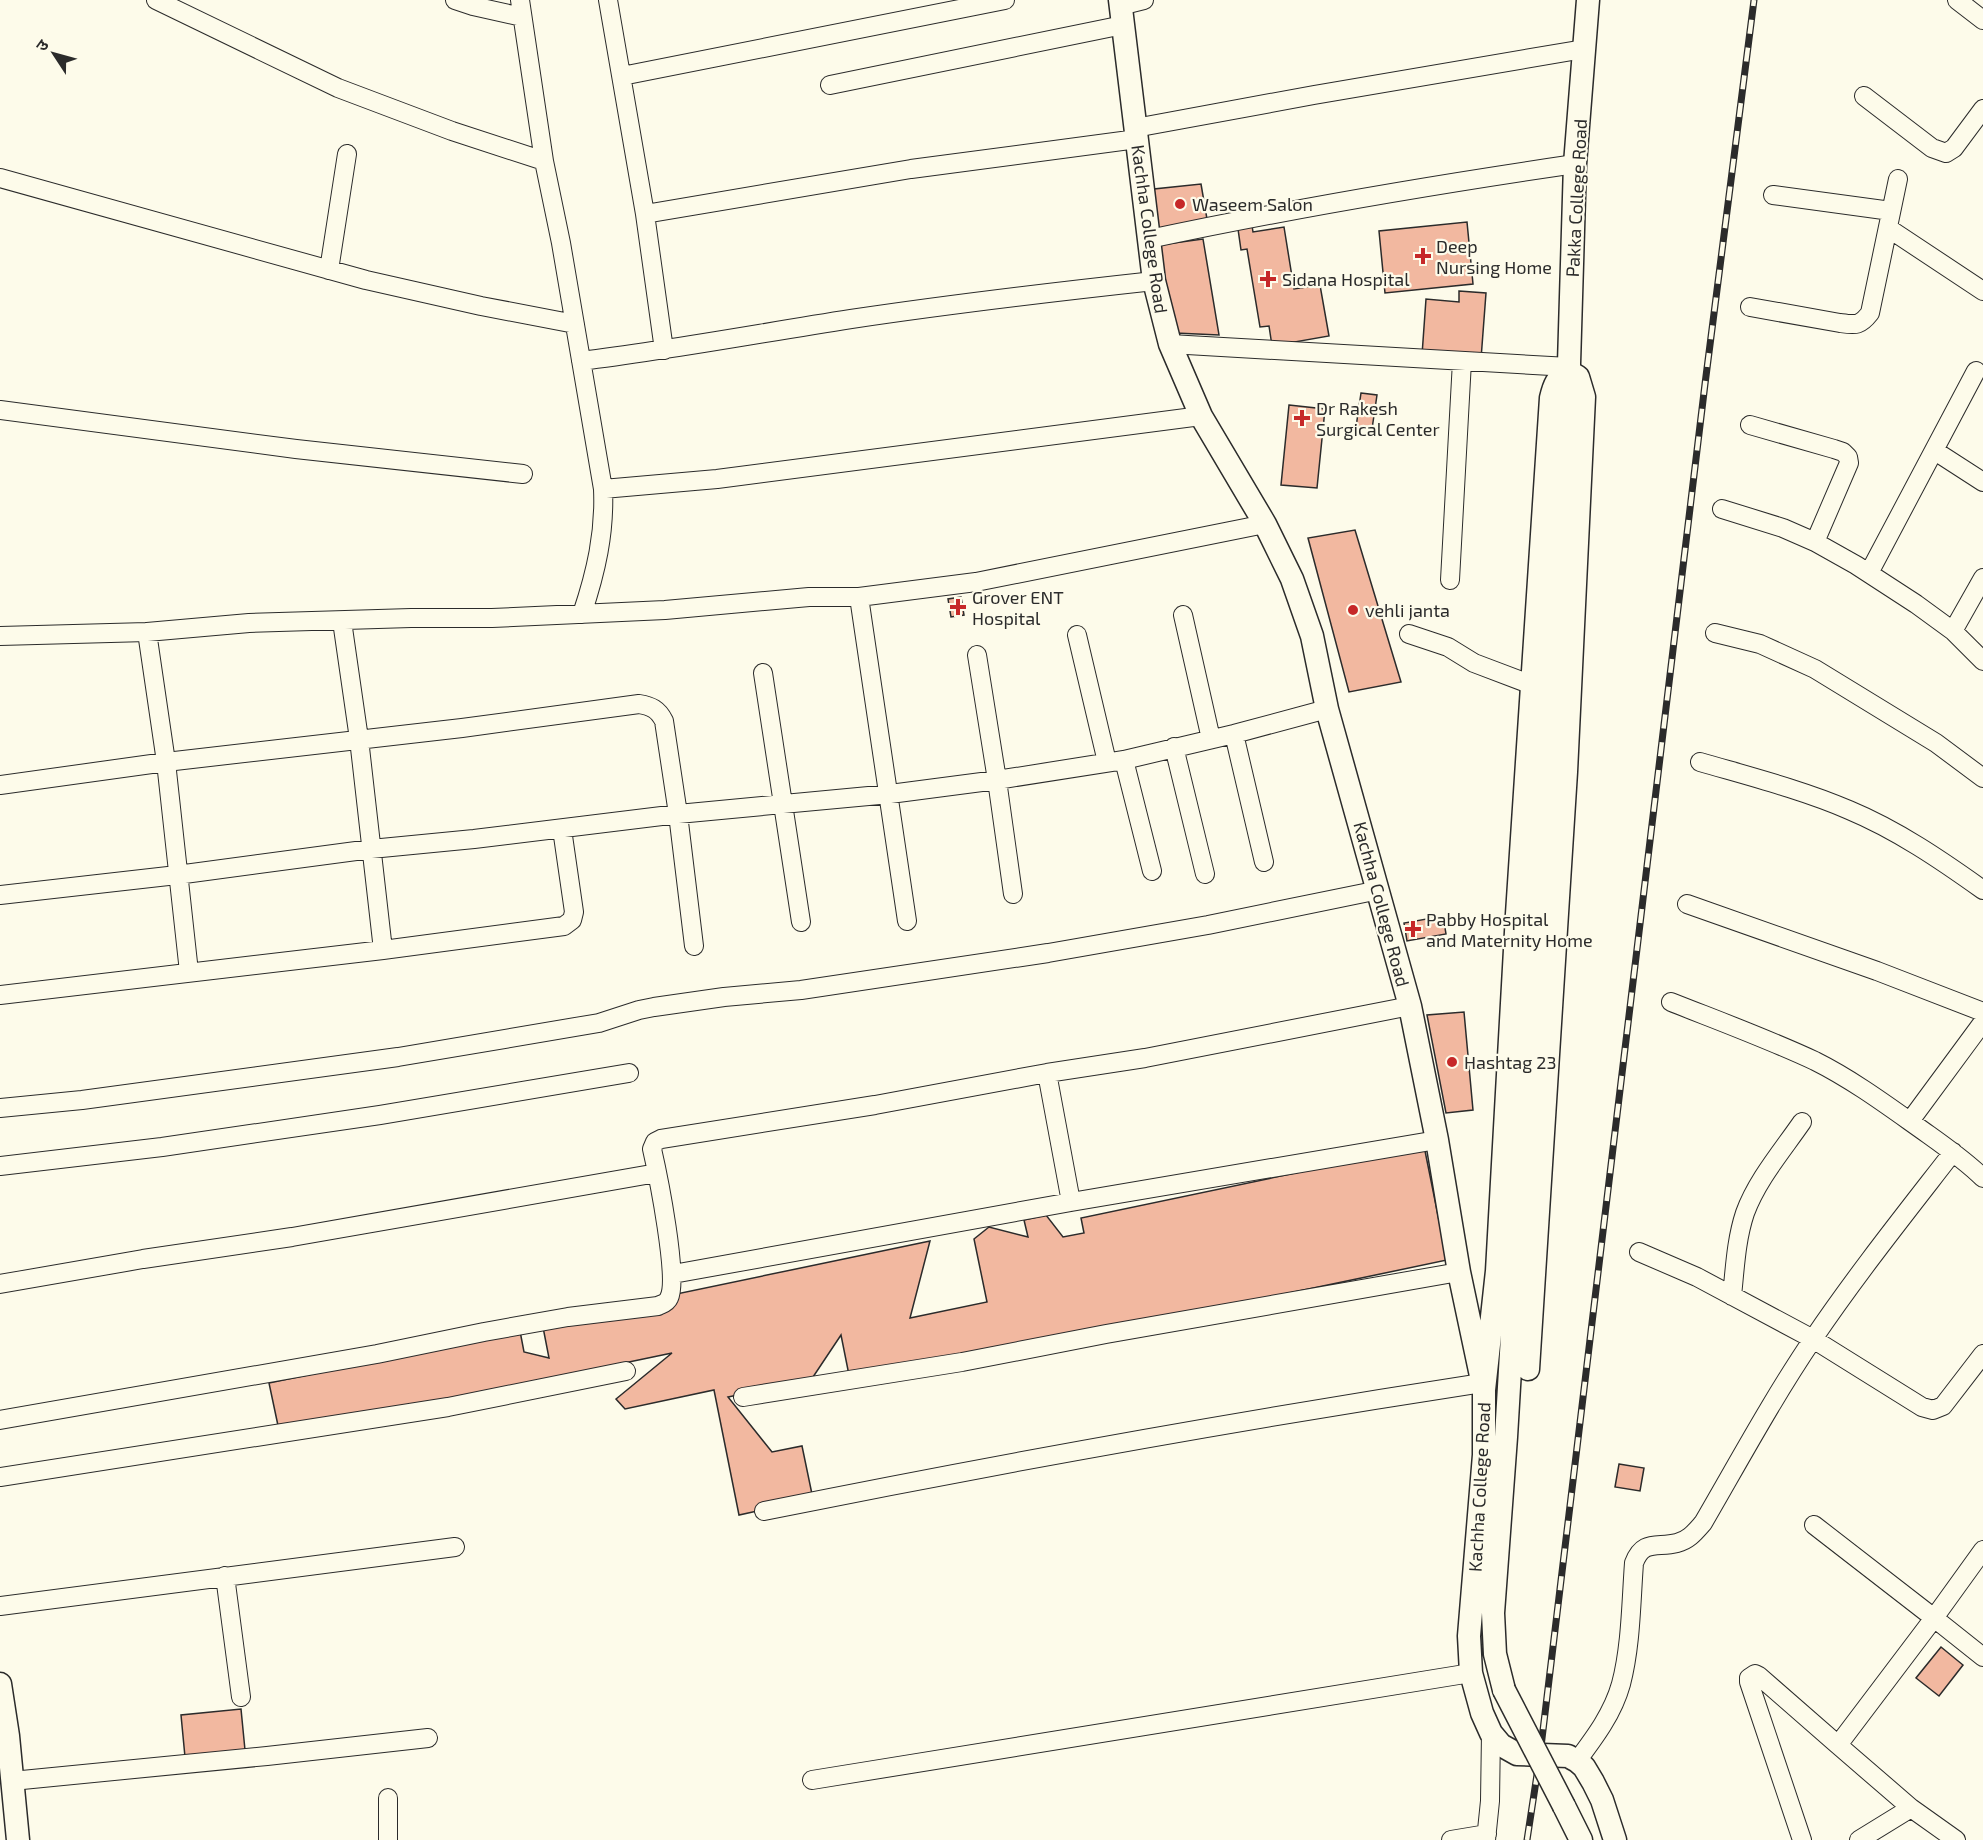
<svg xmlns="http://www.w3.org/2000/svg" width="1983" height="1840" viewBox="0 0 1983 1840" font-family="'Exo 2','Noto Sans Devanagari',sans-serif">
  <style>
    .building { fill: #f2b8a0; stroke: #2b2b2b; stroke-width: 1.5 }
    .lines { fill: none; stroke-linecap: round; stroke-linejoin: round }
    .minor-casing { stroke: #2b2b2b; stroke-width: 20 }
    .tertiary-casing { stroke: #2b2b2b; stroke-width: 25 }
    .minor { stroke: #fdfbea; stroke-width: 18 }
    .tertiary { stroke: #fdfbea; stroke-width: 22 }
    .rail-casing { stroke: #2b2b2b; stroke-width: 7 }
    .rail { stroke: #fdfbea; stroke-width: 4.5; stroke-dasharray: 14; stroke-linecap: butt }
    .tertiary-bridge-casing { stroke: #2b2b2b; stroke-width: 25; stroke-linecap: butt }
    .tertiary-bridge { stroke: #fdfbea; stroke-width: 22 }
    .poi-dot { fill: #c62828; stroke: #fdfbea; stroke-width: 2 }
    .labels { text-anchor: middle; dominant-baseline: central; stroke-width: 4.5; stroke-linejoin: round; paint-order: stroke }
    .street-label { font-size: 18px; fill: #2b2b2b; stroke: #fdfbea }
    .poi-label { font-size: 18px; fill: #2b2b2b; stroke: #fdfbea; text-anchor: start }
  </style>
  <rect width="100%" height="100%" fill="#fdfbea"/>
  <path class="building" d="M1201,184l6,35 -49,11 -4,-41z
    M1251,219l2,13 31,-5 10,62 26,-4 9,51 -57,10 -3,-20 -9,1 -13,-78 -6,1 -4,-28z
    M1467,222l6,62 -88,9 -6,-62z
    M1203,239l16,96 -44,-2 -16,-88z
    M1459,291l27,2 -5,66 -59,-4 4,-56 33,3z
    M1361,393l16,2 -5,34 -16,-2z
    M1289,405l36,4 -8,79 -36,-3z
    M1355,530l46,152 -52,10 -41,-154z
    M961,597l3,18 -13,2 -3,-18z
    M1443,916l3,18 -39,7 -3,-18z
    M1464,1012l9,98 -27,3 -19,-98z
    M1424,1146l23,114 -596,125 -10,-50 -30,45 -83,17 44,55 30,-6 11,53 -74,16 -25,-125 -89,19 -9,-10 56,-46 -392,82 -11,-52 251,-52 4,21 25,6 -7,-36 388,-81 -20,77 77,-16 -13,-63 15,-12 39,10 -4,-17 22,-5 17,22 21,-4 -3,-15z
    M1619,1464l25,4 -4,23 -25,-4z
    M1941,1647l22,18 -24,31 -23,-18z
    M241,1709l4,41 -60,7 -4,-42z"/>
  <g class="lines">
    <g class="minor-casing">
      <path id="minor" d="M156,0l182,88 114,43 92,30
        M455,0l18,6 49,11
        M520,0l24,161 17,82 42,246 114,-10 484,-63
        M608,0l37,214 19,136
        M1957,0l26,20
        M1120,6l24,-6
        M622,76l383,-76
        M830,85l293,-60
        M1864,96l68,52 14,5 8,-5 29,-39
        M1135,128l179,-33 270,-46
        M0,178l366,102 115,26 94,18
        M1773,195l118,16
        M645,214l266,-45 226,-30
        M1888,228l95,63
        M1149,239c141,-30 283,-54 426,-75
        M329,270l18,-116
        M1750,307l90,16c16,2 20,3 30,-10l28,-134
        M1170,344l399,23
        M581,361c90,-11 180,-28 270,-42 101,-15 202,-27 303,-38
        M0,410l296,39 227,25
        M1750,425l84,24 9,3 5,5 1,6 -34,79
        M1935,451l48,31
        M1722,509l61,19 32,14 41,23 60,39 37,27 30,30
        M1869,573l107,-202
        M1450,580l12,-219
        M859,597l48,324
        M582,614c14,-42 23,-81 21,-125
        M1183,615l28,124
        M342,621l17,118 24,211
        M1953,631l30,-53
        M147,632l19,130 23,210
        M1715,633l45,11 55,25 121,74 47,35
        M1409,634l39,13 26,16 58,22
        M1077,635l30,127
        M0,636l147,-4 102,-9 162,-5h81l173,-8 144,-13h50l117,-15 289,-58
        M977,655l20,125 16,114
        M763,673l38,249
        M1234,734l30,128
        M1174,747l31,127
        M1124,760l28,111
        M1700,762c48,14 103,28 149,48 48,20 92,50 134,80
        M0,785l166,-23 296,-34 177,-24c12,2 19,5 25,17l14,93 16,132
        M0,895l177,-20 194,-26 103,-10 204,-25 212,-20 107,-14 127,-20 110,-26 93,-25
        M1687,904l190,67 106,41
        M0,995l383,-45 181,-24 8,-6 2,-8 -12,-83
        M1671,1002c48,19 97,37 144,59 38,19 73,45 107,69 21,15 43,30 61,48
        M1047,1073l24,129
        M0,1108l82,-8 316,-43 201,-34 40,-13 15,-3 70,-10 77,-7 247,-37 160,-28 171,-35
        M1910,1121l73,-99
        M0,1166l162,-19 218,-32 249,-42
        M1639,1252l58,25 116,62 109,68 11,3 10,-4 40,-52
        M673,1274l398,-72 366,-62
        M0,1284l143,-25 149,-22 365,-64
        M1732,1296c3,-28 4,-56 13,-83 12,-33 37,-62 57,-91
        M743,1397l219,-35 144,-28 353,-62
        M0,1420l377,-66 107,-22 84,-15 90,-11c4,-2 9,-3 11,-8 10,-19 -11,-123 -17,-149l3,-7 6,-3 214,-34 172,-32 98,-15 265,-52
        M0,1477l448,-70 178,-36
        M764,1511c238,-48 477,-91 718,-128
        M1814,1525l120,93 -96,127 73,63 45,32
        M1983,1550l-49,68 49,39
        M225,1576l16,121
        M0,1606l455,-59
        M1577,1761c18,-24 36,-48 44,-77 10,-38 10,-81 13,-121 9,-24 23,-15 43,-20 12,-3 18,-11 26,-20 36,-62 70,-125 110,-184 44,-65 92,-125 140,-187
        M812,1780l659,-107
        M12,1781l255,-25 161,-18
        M388,1840v-42
        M1451,1840l36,-6
        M1486,1840l4,-39 1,-68
        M1802,1840l-53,-158v-4l6,-4 4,2 79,69
        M1859,1840l52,-32"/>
    </g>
    <g class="tertiary-casing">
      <path id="tertiary" d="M1120,0l34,281 16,63 31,72 64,108 27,55 20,57 15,73 83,297 27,134 22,132 25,118v65l-15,181 2,37 11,40 9,20 10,12 16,9 51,2 9,5 7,6 9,15 9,18 13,40
        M1484,1390l13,-119 20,-357 34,-516c3,-13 6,-20 17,-27l10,6 6,20 -18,375 -38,597
        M0,1684l8,52 10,104
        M1504,1690l-9,-36 -2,-41 13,-176 62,-1040 7,-233 13,-164
        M1564,1806l17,34"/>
    </g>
    <use href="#minor" class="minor"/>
    <use href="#tertiary" class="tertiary"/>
    <g class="rail-casing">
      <path id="rail" d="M1527,1840l13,-85 165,-1371 49,-384"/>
    </g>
    <use href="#rail" class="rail"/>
    <g class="tertiary-bridge-casing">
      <path id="tertiary-bridge" d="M1504,1690l60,116"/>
    </g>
    <use href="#tertiary-bridge" class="tertiary-bridge"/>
  </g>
  <g class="poi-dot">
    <circle cx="1180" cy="204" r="6"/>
    <path d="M1420 247h6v6h6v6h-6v6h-6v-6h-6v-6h6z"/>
    <path d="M1265 270h6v6h6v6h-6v6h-6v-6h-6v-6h6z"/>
    <path d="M1299 409h6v6h6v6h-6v6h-6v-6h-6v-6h6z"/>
    <path d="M955 598h6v6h6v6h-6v6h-6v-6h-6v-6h6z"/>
    <circle cx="1353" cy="610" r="6"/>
    <path d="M1410 920h6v6h6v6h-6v6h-6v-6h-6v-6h6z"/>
    <circle cx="1452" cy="1062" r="6"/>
  </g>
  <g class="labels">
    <g class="street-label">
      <text transform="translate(1576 198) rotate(-87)">Pakka College Road</text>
      <text transform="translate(1150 229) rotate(82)">Kachha College Road</text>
      <text transform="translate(1382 904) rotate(75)">Kachha College Road</text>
      <text transform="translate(1479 1487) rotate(-87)">Kachha College Road</text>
    </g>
    <g class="poi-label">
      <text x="1192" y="204">Waseem Salon</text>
      <text x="1436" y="246">Deep<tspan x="1436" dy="21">Nursing Home</tspan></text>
      <text x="1282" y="279">Sidana Hospital</text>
      <text x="1316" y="408">Dr Rakesh<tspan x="1316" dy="21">Surgical Center</tspan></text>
      <text x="972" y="597">Grover ENT<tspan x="972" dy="21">Hospital</tspan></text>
      <text x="1365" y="610">vehli janta</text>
      <text x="1426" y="919">Pabby Hospital<tspan x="1426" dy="21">and Maternity Home</tspan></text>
      <text x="1464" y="1062">Hashtag 23</text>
    </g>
  </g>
  <g transform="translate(54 54) rotate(306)" stroke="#fdfbea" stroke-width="4.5" paint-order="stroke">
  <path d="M0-4.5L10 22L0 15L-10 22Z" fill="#2b2b2b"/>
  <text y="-9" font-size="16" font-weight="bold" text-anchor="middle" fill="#2b2b2b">उ</text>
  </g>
</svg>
